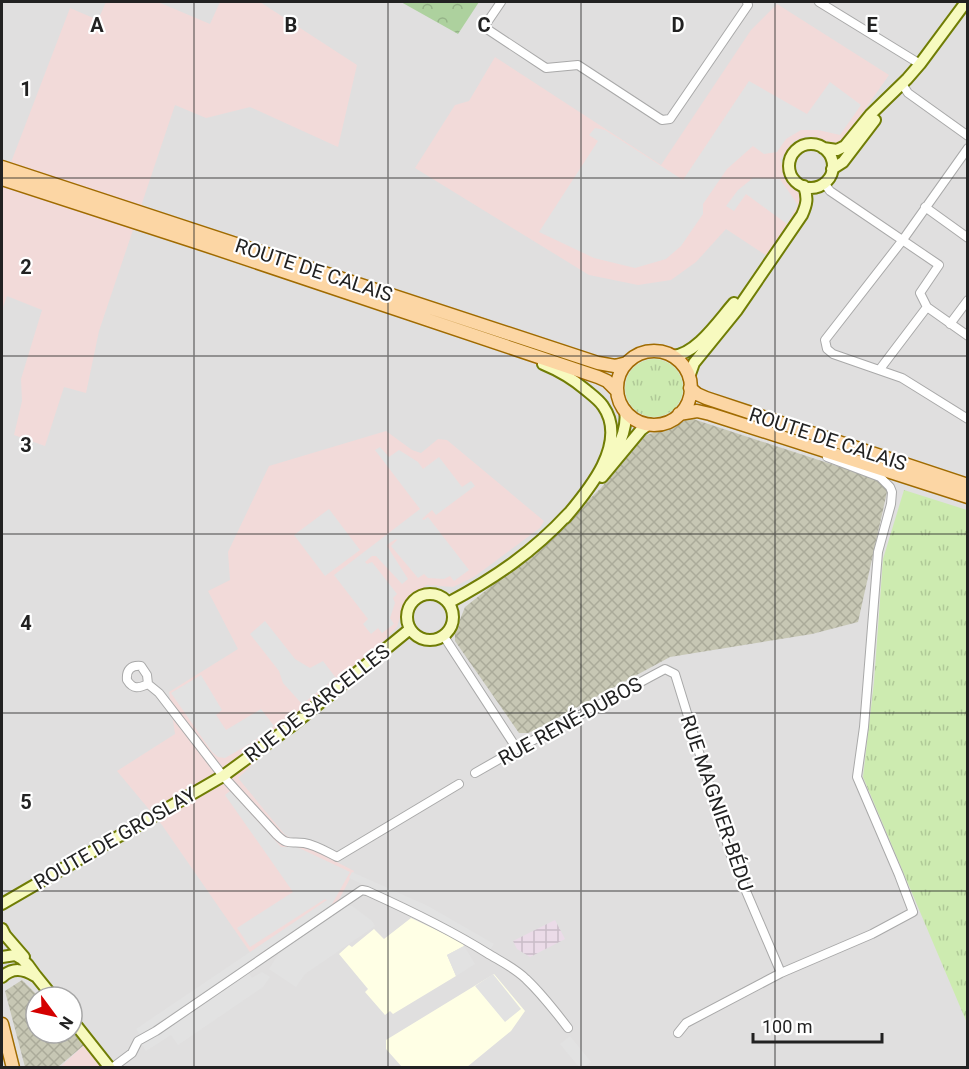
<svg xmlns="http://www.w3.org/2000/svg" width="969" height="1069" viewBox="0 0 969 1069" font-family="Roboto,sans-serif">
  <style>
    .residential { fill: #e0dfdf; fill-rule: evenodd }
    .commercial { fill: #f2dad9 }
    .industrial { fill: url(#industrial-grid) }
    .education { fill: #ffffe5 }
    .construction { fill: url(#construction-cross-hatch) }
    .grass { fill: url(#grass-tufts) }
    .forest { fill: url(#forest-crowns) }
    .parking { fill: #e2e2e2 }
    .lines { fill: none; stroke-linecap: round; stroke-linejoin: round }
    .minor-casing { stroke: #a9a9a9; stroke-width: 10 }
    .secondary-casing { stroke: #707d05; stroke-width: 14 }
    .primary-casing { stroke: #a06b00; stroke-width: 15 }
    .minor { stroke: #fff; stroke-width: 8 }
    .secondary { stroke: #f7fabf; stroke-width: 10 }
    .primary { stroke: #fcd6a4; stroke-width: 12 }
    .grid { fill: none; stroke: #222; stroke-width: 1.5; stroke-opacity: 0.55 }
    .labels { text-anchor: middle; dominant-baseline: central; stroke-width: 4.5; stroke-linejoin: round; paint-order: stroke }
    .street-label { font-size: 20px; fill: #222; stroke: #fff }
    .grid-label { font-size: 20px; text-anchor: middle; font-weight: bold; fill: #222; stroke: #fff; stroke-width: 4.5; stroke-linejoin: round; paint-order: stroke }
  </style>
  <defs>
    <pattern id="industrial-grid" width="8" height="8" patternUnits="userSpaceOnUse" patternTransform="scale(1.5)"><rect width="8" height="8" fill="#ebdbe8"/><path d="M0 4h8M4 0v8" fill="none" stroke="#c9bcc7"/></pattern>
    <pattern id="construction-cross-hatch" width="8" height="8" patternUnits="userSpaceOnUse" patternTransform="scale(1.5)"><rect width="8" height="8" fill="#c7c7b4"/><path d="M0 0l8 8M0 8l8-8" fill="none" stroke="#abab9a"/></pattern>
    <pattern id="grass-tufts" width="24" height="20" patternUnits="userSpaceOnUse" patternTransform="scale(1.5)"><rect width="24" height="20" fill="#cdebb0"/><path d="M3 7l-1-3M5 7V3M7 7l1-3M15 17l-1-3M17 17v-4M19 17l1-3" fill="none" stroke="#b0c997"/></pattern>
    <pattern id="forest-crowns" width="20" height="18" patternUnits="userSpaceOnUse" patternTransform="scale(1.5)"><rect width="20" height="18" fill="#add19e"/><path d="M2 6a3 3 0 1 1 6 0M12 15a3 3 0 1 1 6 0" fill="none" stroke="#95b388"/></pattern>
  </defs>
  <rect width="100%" height="100%" fill="#f2efe9"/>
  <path class="residential" d="M2,2h965v1065l-965,1zM36,997h36v36h-36z"/>
  <path class="commercial" d="M106,2h52l52,22 10,-22h40l97,63 -19,82 -88,-40 -44,11 -31,-13 -76,226 -13,62 -22,-6 -19,59 -31,-11 8,-34 -1,-22 21,-69 -35,-14 -5,14v-124l68,-178 28,12z
    M777,4l112,71 -49,70 -32,-9 -14,5 -14,19 25,42 -38,54 -41,-27 -30,33 -25,18 -33,5 -49,-10 -174,-107 40,-63 14,-4 26,-44 166,108 90,-135z
    M386,431l26,19 9,3 17,-14 9,1 97,81 -4,7 -66,49 -21,10 -26,-2 -22,16 -8,26 -28,29 -131,122 47,57 69,36 -20,38 -80,49 -92,-133 -45,-54 58,-37 -6,-42 69,-43 -30,-58 22,-11 -2,-28 41,-86z
    M84,1045l18,22 -43,1z"/>
  <path class="industrial" d="M555,920l10,19 -35,18 -13,-8 -4,-8z"/>
  <path class="education" d="M411,918l51,24 2,4 -17,9 9,21 -63,38 -3,-3 -5,4 -20,-23 3,-3 -29,-35 10,-9 3,2 22,-18 10,10z
    M494,974l31,37 -14,20 -44,36h-65l-16,-18v-9z"/>
  <path class="construction" d="M690,418l199,65 -31,139 -46,12 -142,23 -133,72 -9,4h-9l-64,-92v-9l10,-25 57,-45 44,-40 35,-34 33,-43 12,-10 24,-7z
    M22,980l17,17h-3v36l36,-1 12,13 -26,22h-33l-20,-76z"/>
  <path class="grass" d="M625 388a29 29 0 1 1 58 0a29 29 0 1 1-58 0Z
    M904,490l63,20v513l-104,-246 11,-95 9,-123z"/>
  <path class="forest" d="M401,2h78l-21,32z"/>
  <path class="parking" d="M749,81l58,33 23,-32 31,23 -21,30 -22,-5h-17l-15,9 -9,13 -13,2 -11,-8 -26,23 -24,35v10l-22,32 -15,13 -31,9 -41,-10 -55,-26 59,-91 -9,-6 6,-7 10,2 78,50z
    M753,178l27,1 18,26 -11,19 -41,-30 -12,17 -8,-5 12,-16z
    M380,447l9,10 10,-7 19,12 5,7 16,-12 23,30 9,-6 4,5 -39,29 -4,-5 -10,9 2,1 4,-3 41,53 -15,11 -4,-5 -6,3 -16,-1 -4,-4 -6,4 -27,-32 6,-6 -1,-1 -8,5 -1,2 21,33 -6,5 -26,-28h-4l-7,6 2,2 5,-2 25,32 -4,4 2,5 -5,15 4,6 -12,9 -4,-5 -7,6 -8,-10 5,-5 -34,-44 86,-66 -45,-59z
    M329,509l31,41 -35,26 -31,-41z
    M265,621l30,38 15,9 13,-7 13,17 -34,26 -19,-21 -4,-12 -29,-37z
    M201,675l21,35 -6,5 10,15 35,-21 13,17 -21,16 -28,16 -7,-1 -6,-5 -41,-59z
    M230,791l51,56h16l53,25 -19,34 -191,129 -4,-6 191,-129 -2,-1 -75,48 -13,-19 56,-36 -68,-97z
    M352,872l76,34 66,38 -4,6 -66,-37 -75,-35z
    M347,906h5l20,15 3,5 -70,48 -9,13 -27,-18 12,-19z
    M464,946l11,18 -19,12 -9,-21z
    M247,971l5,7 10,-6 8,5 -7,10 -85,58 -7,-10 -25,16 -5,-8z
    M493,974l28,35 -16,13 -30,-36z
    M570,1036l21,26 -7,5h-5l-19,-23z"/>
  <g class="lines">
    <g class="minor-casing">
      <path id="minor" d="M501,2l-17,25 62,41 32,-3 84,55 8,-1 78,-114 -1,-3
        M819,2l101,62
        M902,84l6,9 60,43
        M968,148l-66,93 -77,99 2,9 6,5 69,24 66,41
        M824,183l6,8 109,74 -19,28 7,14
        M925,207l43,31
        M927,307l41,29
        M950,324l18,-24
        M880,369l47,-62
        M443,635l74,114
        M148,684l-1,-9 -6,-9c-10,-1 -15,4 -14,14 6,10 12,8 21,4l11,9 64,83 54,59c11,11 14,6 27,8 12,2 23,9 33,14l122,-73
        M475,773l42,-24 133,-72 15,-8 10,5 56,182 50,117
        M678,1033l8,-10 95,-50 91,-39 41,-22 -14,-37 -42,-98 7,-50 14,-175 13,-48 1,-12 -2,-5 -10,-10 -53,-20
        M112,1068l20,-15 6,-12 18,-10 206,-141 5,1c42,19 82,38 120,62 13,8 28,15 39,26 16,15 29,32 42,49"/>
    </g>
    <g class="secondary-casing">
      <path id="secondary" d="M789 166a22 22 0 1 1 44 0a22 22 0 1 1-44 0Z
        M823,148l14,2 8,-4 26,-32 36,-35 13,-15 46,-62
        M832,169l11,-7 32,-42
        M672,356c24,-1 47,-36 62,-53
        M543,364c17,7 29,14 43,26 6,5 13,10 17,16 26,37 -15,85 -38,112
        M689,377l5,-14 43,-53 65,-95c5,-11 6,-17 2,-29
        M611,461c8,-17 17,-32 14,-51
        M602,477l39,-47 8,-6
        M407 617a23 23 0 1 1 46 0a23 23 0 1 1-46 0Z
        M448,603c47,-25 85,-51 121,-90
        M2,904l221,-128 71,-52 116,-95
        M2,929l3,6 19,22
        M2,957l13,-2 7,4 6,6 8,11 17,21
        M2,977c11,-10 21,-8 33,-1
        M72,1020l38,48"/>
    </g>
    <g class="primary-casing">
      <path id="primary" d="M2,167l596,196 17,3 12,-3
        M2,179l197,64 399,134 9,4 10,10
        M617 388a37 37 0 1 1 74 0a37 37 0 1 1-74 0Z
        M690,388l7,6 9,4 262,87
        M679,414l18,-3 13,3 258,83
        M2,1024l11,44"/>
    </g>
    <use href="#minor" class="minor"/>
    <use href="#secondary" class="secondary"/>
    <use href="#primary" class="primary"/>
  </g>
  <path class="grid" d="M194,2v1066M388,2v1066M581,2v1066M775,2v1066M2,178h966M2,356h966M2,534h966M2,713h966M2,891h966"/>
  <g class="labels">
    <g class="street-label">
      <text transform="translate(314 270) rotate(18)">ROUTE DE CALAIS</text>
      <text transform="translate(828 439) rotate(18)">ROUTE DE CALAIS</text>
      <text transform="translate(317 703) rotate(-38)">RUE DE SARCELLES</text>
      <text transform="translate(570 721) rotate(-29)">RUE RENÉ-DUBOS</text>
      <text transform="translate(717 803) rotate(71)">RUE MAGNIER-BÉDU</text>
      <text transform="translate(115 838) rotate(-30)">ROUTE DE GROSLAY</text>
    </g>
  </g>
  <g class="grid-label">
    <text x="97" y="32">A</text>
    <text x="291" y="32">B</text>
    <text x="484" y="32">C</text>
    <text x="678" y="32">D</text>
    <text x="872" y="32">E</text>
    <text x="26" y="96">1</text>
    <text x="26" y="274">2</text>
    <text x="26" y="452">3</text>
    <text x="26" y="630">4</text>
    <text x="26" y="809">5</text>
  </g>
  <rect width="969" height="1069" fill="none" stroke="#222222" stroke-width="6"/>
  <g transform="translate(54 1015) rotate(123)"><circle r="28" fill="#ffffff" stroke="#a7a7a7" stroke-width="1.5"/>
  <path d="M0-4.5L10 22L0 15L-10 22Z" fill="#d40000"/>
  <text y="-9" font-size="16" font-weight="bold" text-anchor="middle" fill="#222222">N</text>
  </g>
  <path d="M753 1033v9h129v-9" fill="none" stroke="#222222" stroke-width="3"/>
  <text x="762" y="1033" font-size="18" fill="#222222" stroke="#ffffff" stroke-width="4.5" paint-order="stroke">100 m</text>
</svg>
